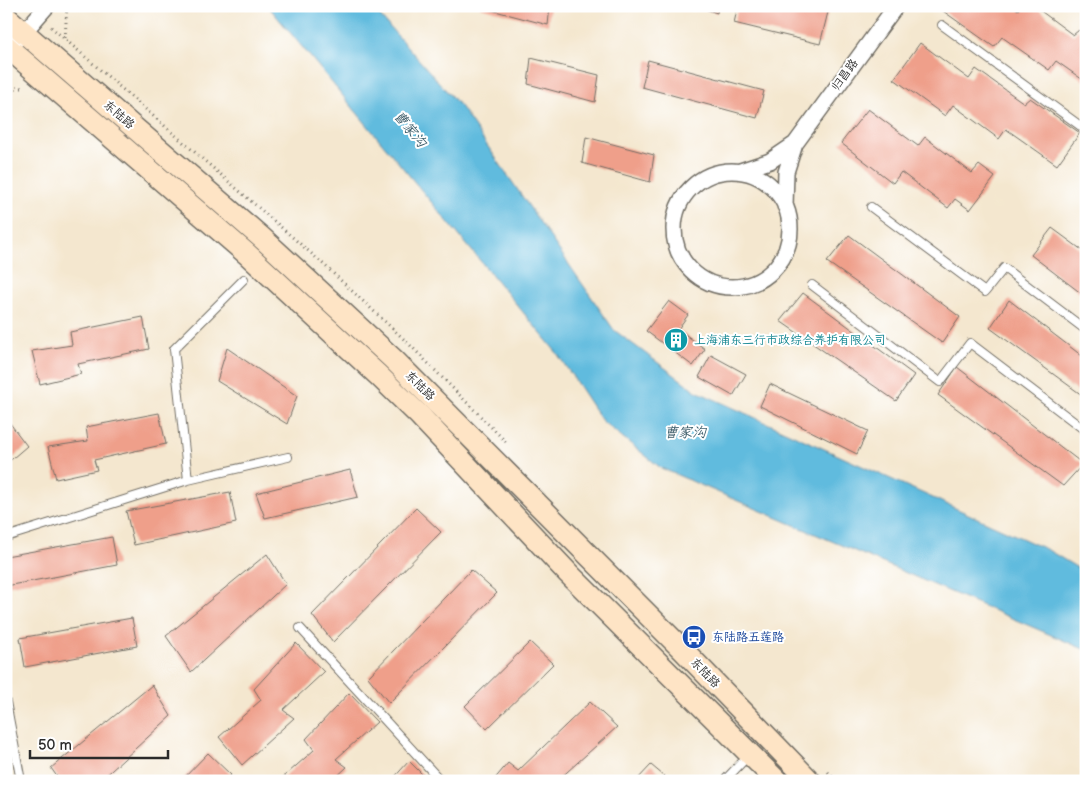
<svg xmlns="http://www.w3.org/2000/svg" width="1092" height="787" viewBox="0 0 1092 787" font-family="'Balsamiq Sans','LXGW WenKai TC',sans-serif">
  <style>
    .water { fill: #60bbde; stroke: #467384 }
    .building { fill: #ef9f8a }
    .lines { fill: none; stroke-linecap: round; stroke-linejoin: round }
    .service-casing { stroke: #716d64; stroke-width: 10 }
    .minor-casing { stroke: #716d64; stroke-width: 18 }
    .secondary-casing { stroke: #716d64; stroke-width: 24 }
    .path { stroke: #716d64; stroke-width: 3; stroke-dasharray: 1 4; stroke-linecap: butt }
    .service { stroke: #fff; stroke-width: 8 }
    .minor { stroke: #fff; stroke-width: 15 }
    .secondary { stroke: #fee4c5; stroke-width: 21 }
    .labels { text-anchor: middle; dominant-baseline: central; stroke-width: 4; stroke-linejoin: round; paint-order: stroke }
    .street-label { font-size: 12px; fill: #2b2b2b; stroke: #fff }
    .culture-label { font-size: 12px; fill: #0d838f; stroke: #fff; text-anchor: start }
    .transit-label { font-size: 12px; fill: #164399; stroke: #fff; text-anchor: start }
    .water-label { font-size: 14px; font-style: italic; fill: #3e5d6a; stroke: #fff }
  </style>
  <rect width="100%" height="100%" fill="#fff"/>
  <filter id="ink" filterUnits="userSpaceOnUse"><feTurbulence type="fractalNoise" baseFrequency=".02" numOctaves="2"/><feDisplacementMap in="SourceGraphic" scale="10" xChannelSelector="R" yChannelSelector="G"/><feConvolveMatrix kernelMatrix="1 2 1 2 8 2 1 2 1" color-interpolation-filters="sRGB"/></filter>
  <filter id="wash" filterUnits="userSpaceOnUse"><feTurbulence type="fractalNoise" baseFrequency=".0096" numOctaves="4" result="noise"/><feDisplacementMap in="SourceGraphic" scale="20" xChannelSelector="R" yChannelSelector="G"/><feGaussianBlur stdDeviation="1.12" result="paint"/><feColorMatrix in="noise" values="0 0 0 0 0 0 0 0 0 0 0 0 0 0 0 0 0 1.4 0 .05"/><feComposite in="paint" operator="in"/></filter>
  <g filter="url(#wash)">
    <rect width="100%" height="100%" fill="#f4e7cf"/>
    <path class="water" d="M268,6h103l89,100 154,224 82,61 352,159 38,23v77l-425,-182 -59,-47 -45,-68z"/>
    <g id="blocks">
      <path class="building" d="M480,6h70l-2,19 -68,-18z
        M696,6h22l-1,7z
        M738,6h68l22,6 -8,32 -86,-21z
        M946,6h67l5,4 3,-4h13l39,29 6,-5 7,4v48l-30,-21 -7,9 -47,-33 -8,10 -51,-36z
        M920,43l49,36 7,-10 48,34 6,-5 50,35 -23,32 -51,-36 -7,10 -46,-34 -8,11 -51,-37z
        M531,58l68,17 -4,27 -67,-18z
        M648,60l116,31 -7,27 -115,-31z
        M868,109l50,37 7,-9 47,36 7,-8 16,12 -25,33 -15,-11 -7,9 -47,-36 -8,11 -52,-40z
        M586,137l68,18 -4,27 -68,-19z
        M1052,228l34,25v44l-55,-42z
        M849,235l111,82 -18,26 -115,-81z
        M803,293l111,82 -18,26 -116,-80z
        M1009,300l77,59v39l-96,-70z
        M669,301l19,14 -10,14 27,20 -12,17 -47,-35z
        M143,317l6,32 -71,15 3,10 -41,10 -8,-33 40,-6 -2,-13z
        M227,348l70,48 -10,28 -70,-43z
        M711,355l35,19 -13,22 -34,-19z
        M957,367l126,97 -20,22 -125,-91z
        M770,384l98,47 -11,23 -97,-48z
        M159,413l7,31 -72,16 3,10 -41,9 -8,-32 40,-6 -2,-14z
        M6,418l21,28 -21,18z
        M350,470l8,27 -93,21 -9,-25z
        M230,492l6,31 -102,22 -8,-34z
        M416,508l25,24 -108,110 -21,-27z
        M112,537l5,28 -111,21v-30z
        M267,554l19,30 -95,88 -25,-36z
        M471,570l26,23 -108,110 -21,-26z
        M132,618l5,28 -112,21 -5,-29z
        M530,642l23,22 -66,65 -22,-23z
        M296,643l28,29 -41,38 11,8 -52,47 -23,-28 42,-37 -7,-11z
        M152,685l19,31 -71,65h-40l-9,-13z
        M349,693l28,29 -41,37 11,8 -15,14h-53l35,-31 -8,-11z
        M590,702l27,25 -60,54h-64l15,-18 10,8z
        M208,753l23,22 -5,6h-45z
        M409,761l20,20h-38z
        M651,765l19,16h-34z"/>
    </g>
  </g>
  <g filter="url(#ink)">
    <use href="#blocks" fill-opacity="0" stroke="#716d64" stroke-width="1"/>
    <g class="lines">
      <g class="service-casing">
        <path id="service" d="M942,25l144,105
          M871,207l114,85 19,-24 82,62
          M812,285l128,97 30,-39 116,88
          M188,480l-14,-131 70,-70
          M6,537l182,-57 100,-23
          M300,628l141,153
          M6,702l15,79
          M724,781l25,-26"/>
      </g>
      <g class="minor-casing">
        <path id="minor" d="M18,39l29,-33
          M740,171l30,-10 25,-17 101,-138
          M674 229a58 58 0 1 1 116 0a58 58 0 1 1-116 0Z
          M785,206l1,-34 9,-28"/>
      </g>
      <g class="secondary-casing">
        <path id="secondary" d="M6,17l256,221 131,121 291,292 126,130
          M6,46l241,208 131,121 42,41 148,157 209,208"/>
      </g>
      <path class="path" d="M51,27l270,235 87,81 100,101
        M65,38l2,-32
        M6,88h18
        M828,772l8,9"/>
      <use href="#service" class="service"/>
      <use href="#minor" class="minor"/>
      <use href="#secondary" class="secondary"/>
    </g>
  </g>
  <defs>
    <g id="building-disc" transform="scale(1.25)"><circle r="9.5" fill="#0f9aa8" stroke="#fff"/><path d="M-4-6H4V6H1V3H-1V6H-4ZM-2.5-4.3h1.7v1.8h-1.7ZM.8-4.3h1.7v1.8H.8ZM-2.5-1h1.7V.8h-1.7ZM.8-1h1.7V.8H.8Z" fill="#fff"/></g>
    <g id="bus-disc" transform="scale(1.25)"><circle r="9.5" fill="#1a4fb4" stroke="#fff"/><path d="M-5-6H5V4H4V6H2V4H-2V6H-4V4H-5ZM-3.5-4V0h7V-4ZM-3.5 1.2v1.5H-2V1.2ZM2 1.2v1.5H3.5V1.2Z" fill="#fff"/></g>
  </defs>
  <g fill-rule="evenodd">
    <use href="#building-disc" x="676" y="340"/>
    <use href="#bus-disc" x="694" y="637"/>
  </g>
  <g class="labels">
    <g class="street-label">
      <text transform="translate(845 75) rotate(-54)">归昌路</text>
      <text transform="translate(119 115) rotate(41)">东陆路</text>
      <text transform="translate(420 386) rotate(45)">东陆路</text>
      <text transform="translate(705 673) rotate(46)">东陆路</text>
    </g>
    <g class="culture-label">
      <text x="694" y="340">上海浦东三行市政综合养护有限公司</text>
    </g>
    <g class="transit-label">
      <text x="712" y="637">东陆路五莲路</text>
    </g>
    <g class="water-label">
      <text transform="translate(410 129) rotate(51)">曹家沟</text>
      <text x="685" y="432">曹家沟</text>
    </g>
  </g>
  <rect width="1092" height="787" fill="none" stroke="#fff" stroke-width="25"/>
  <path d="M30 750v8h138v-8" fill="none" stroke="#2b2b2b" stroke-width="2.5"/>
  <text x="38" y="750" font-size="15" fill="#2b2b2b" stroke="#ffffff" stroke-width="4" paint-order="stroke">50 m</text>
</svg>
